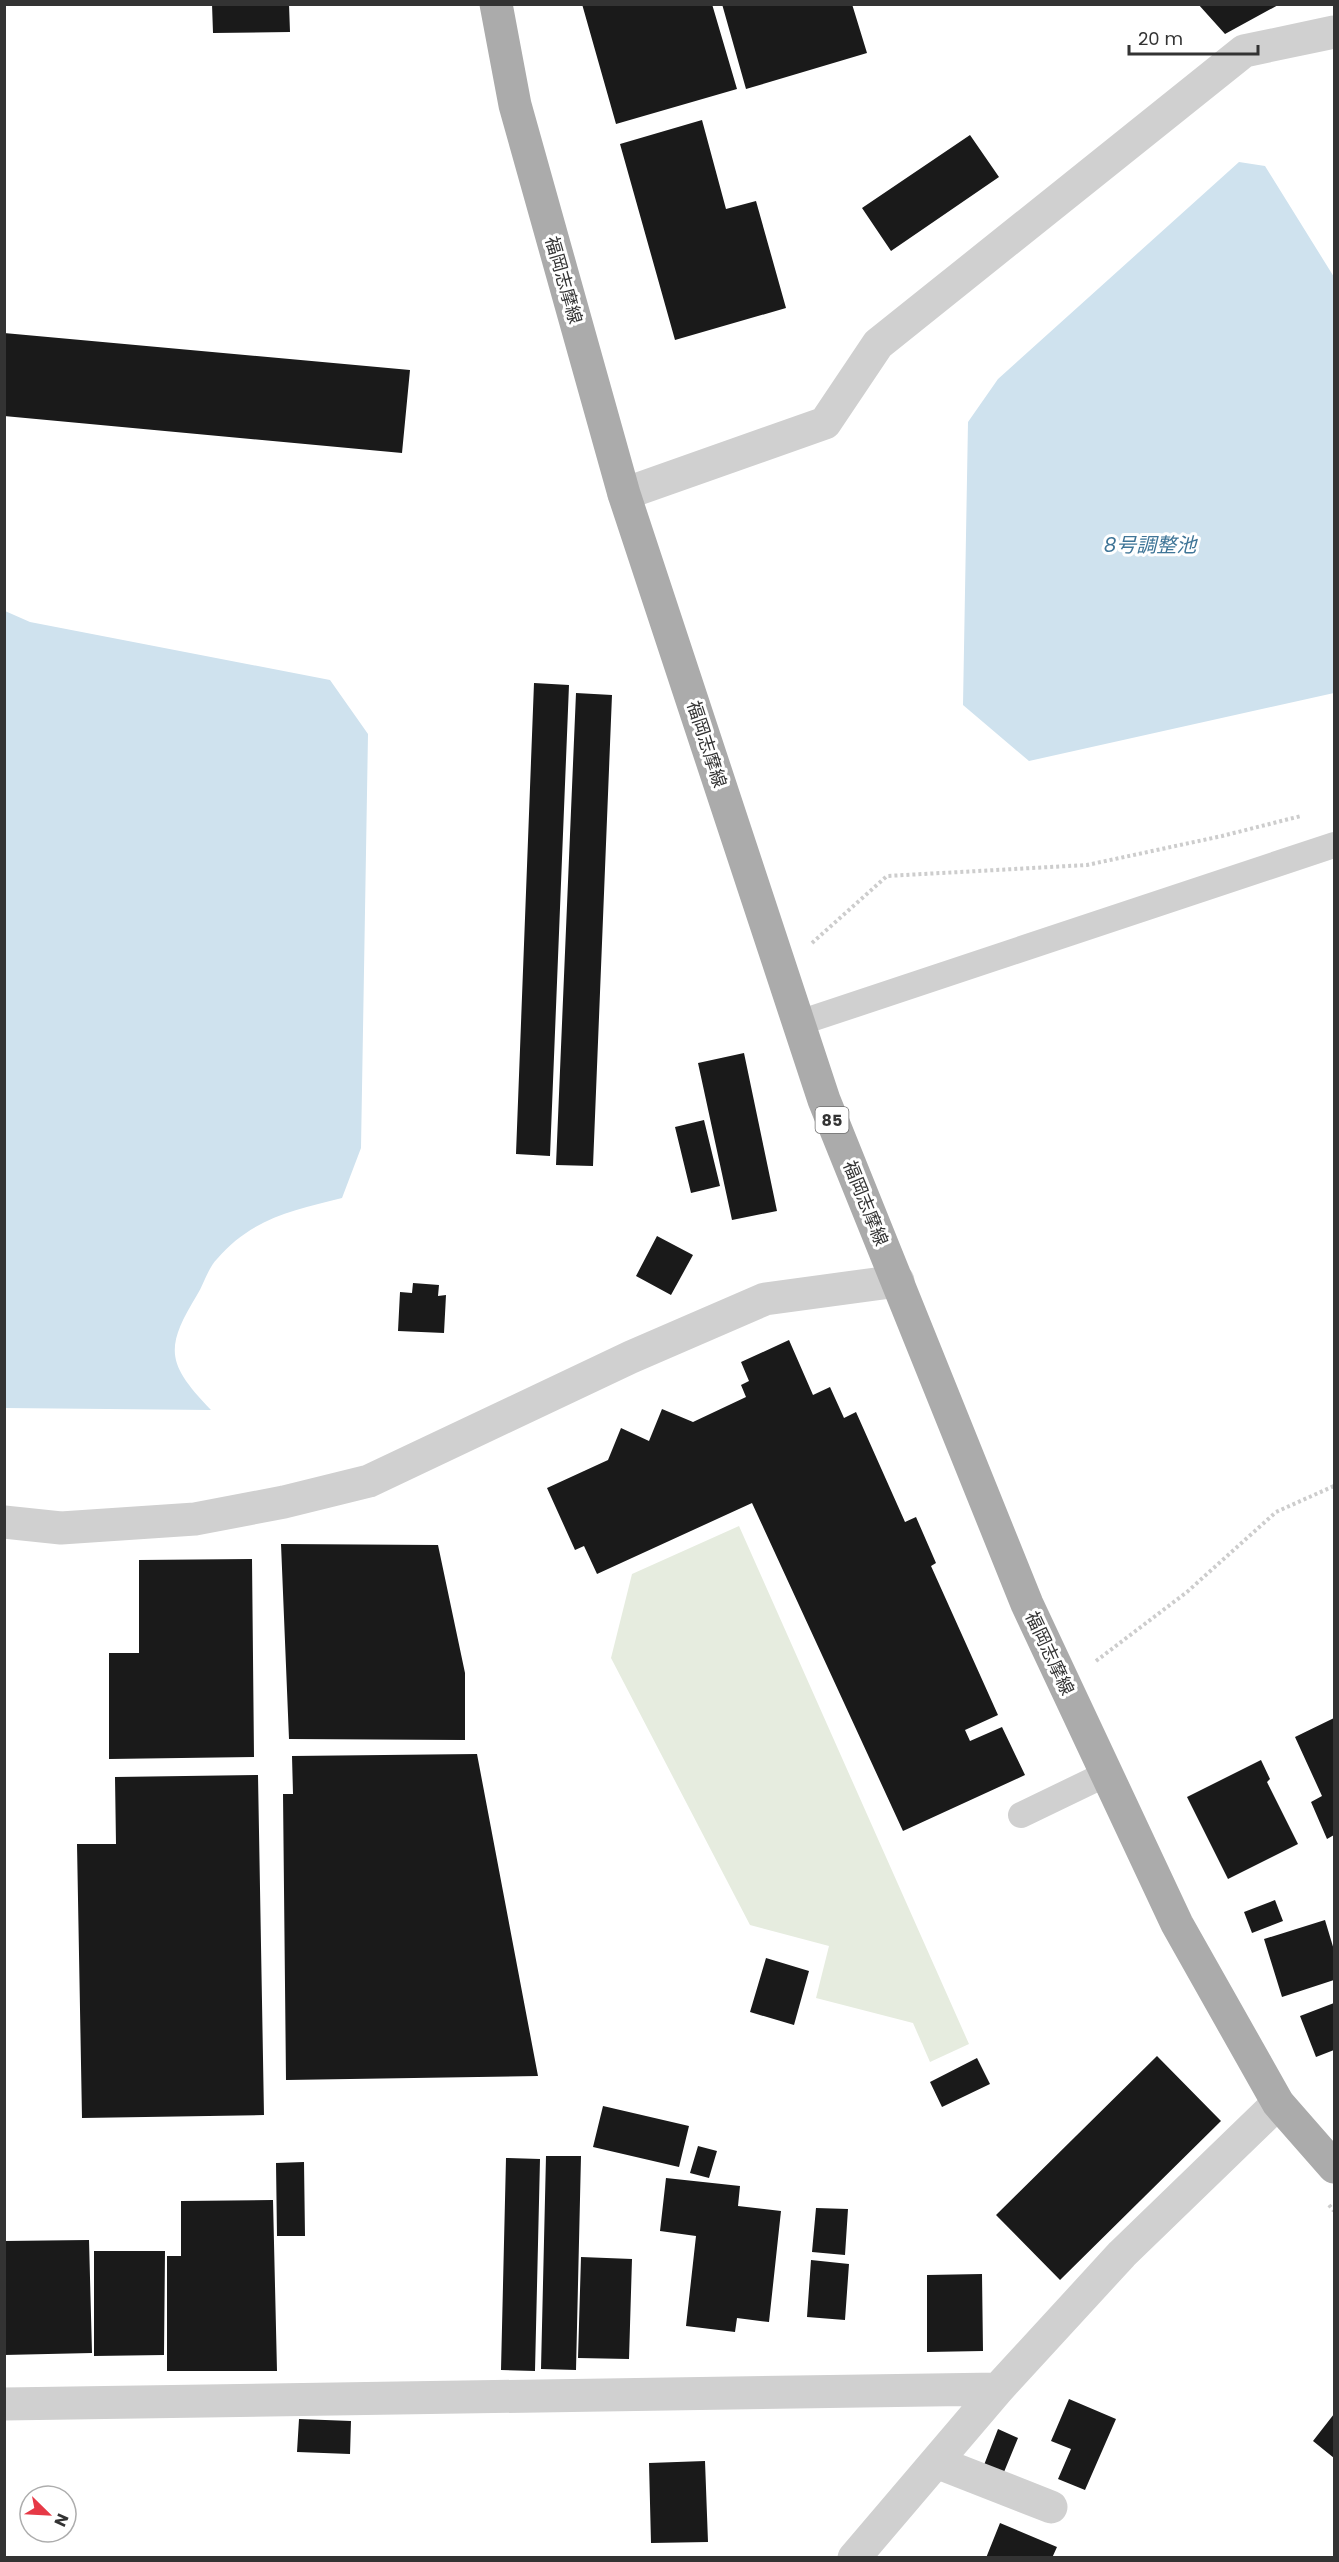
<svg xmlns="http://www.w3.org/2000/svg" width="1339" height="2562" viewBox="0 0 1339 2562" font-family="Poppins,'Noto Sans JP',sans-serif">
  <style>
    .green { fill: #e6ecdf }
    .water { fill: #cfe2ee }
    .building { fill: #1a1a1a }
    .lines { fill: none; stroke-linecap: round; stroke-linejoin: round }
    .path { stroke: #cdcdcd; stroke-width: 4; stroke-dasharray: 3 3; stroke-linecap: butt }
    .lane { stroke: #d0d0d0; stroke-width: 26 }
    .street { stroke: #d0d0d0; stroke-width: 33 }
    .primary { stroke: #ababab; stroke-width: 33 }
    .labels { text-anchor: middle; dominant-baseline: central; stroke-width: 6; stroke-linejoin: round; paint-order: stroke }
    .shield { fill: #fff; stroke: #707070; stroke-width: 1.5 }
    .shield-label { font-size: 16px; font-weight: bold; fill: #333 }
    .street-label { font-size: 18px; fill: #333; stroke: #fff }
    .water-label { font-size: 20px; font-style: italic; fill: #3f7597; stroke: #fff }
  </style>
  <rect width="100%" height="100%" fill="#fff"/>
  <path class="green" d="M739,1526l230,518 -39,18 -17,-39 -97,-25 13,-52 -79,-21 -139,-267 21,-84z"/>
  <path class="water" d="M1239,162l26,4 69,111v416l-305,68 -66,-56 5,-283 30,-43z
    M5,611l25,11 300,58 38,54 -7,414 -19,50c-49,12 -91,21 -125,61 -9,9 -13,25 -20,36 -33,54 -30,69 14,115l-206,-2z"/>
  <path class="building" d="M212,4h77l1,28 -77,1z
    M582,4h130l25,85 -121,35z
    M722,4h130l15,49 -121,36z
    M1198,4h82l-55,30z
    M702,120l24,89 30,-8 30,107 -111,32 -55,-196z
    M970,135l29,42 -108,74 -29,-43z
    M4,333l406,37 -8,83 -398,-37z
    M534,683l35,2 -19,471 -34,-2z
    M576,693l36,2 -19,471 -37,-1z
    M744,1053l33,158 -45,9 -34,-157z
    M704,1120l16,66 -29,7 -16,-66z
    M657,1236l36,19 -22,40 -35,-19z
    M413,1283l26,2 -1,11 8,-1 -2,38 -46,-2 2,-39 12,1z
    M789,1340l24,55 17,-8 14,31 12,-6 49,110 11,-5 20,46 -5,3 67,149 -33,15 5,11 32,-14 23,48 -122,56 -151,-328 -155,71 -13,-28 -9,4 -28,-62 61,-28 13,-32 28,13 13,-32 31,13 53,-25 -5,-12 8,-4 -8,-19z
    M281,1544l157,1 27,128v67l-176,-1z
    M252,1559l2,198 -145,2v-106h30v-93z
    M1334,1718v117l-7,4 -16,-37 11,-6 -27,-59z
    M477,1754l61,322 -252,4 -3,-286h10l-1,-38z
    M1261,1760l9,19 -3,3 31,62 -70,35 -41,-82z
    M258,1775l6,340 -182,3 -5,-274h39l-1,-67z
    M1275,1900l8,21 -31,12 -8,-21z
    M1325,1920l9,30v30l-52,17 -18,-58z
    M766,1958l43,13 -15,54 -44,-13z
    M1334,2003v47l-18,7 -16,-41z
    M1157,2056l64,65 -161,159 -64,-65z
    M977,2058l13,26 -48,23 -12,-25z
    M603,2106l86,20 -10,41 -86,-20z
    M698,2146l19,5 -8,27 -19,-5z
    M546,2156h35l-5,214 -35,-1z
    M506,2158l34,1 -5,212 -34,-1z
    M304,2162l1,74h-28l-1,-73z
    M666,2178l74,8 -2,20 43,5 -12,111 -32,-4 -2,14 -49,-6 10,-90 -36,-5z
    M273,2200l4,171h-110v-115h14v-55z
    M816,2208l32,1 -3,46 -33,-3z
    M89,2240l3,113 -88,2v-114z
    M94,2251h71l-1,104 -70,1z
    M581,2257l51,2 -3,100 -51,-1z
    M811,2260l38,4 -4,56 -38,-3z
    M982,2274l1,77 -56,1v-77z
    M1069,2399l47,20 -31,71 -27,-11 13,-30 -20,-8z
    M1334,2414v44l-21,-17z
    M299,2419l52,2 -1,33 -53,-2z
    M998,2429l20,9 -14,34 -20,-7z
    M705,2461l3,81 -57,1 -2,-80z
    M1000,2523l57,24 -5,11h-66z"/>
  <g class="lines">
    <path class="path" d="M812,943l75,-67 200,-11 135,-29 79,-20
      M1096,1661l91,-69 89,-80 58,-26
      M1329,2205l5,6"/>
    <path class="lane" d="M799,1023l535,-178
      M1021,1815l85,-41"/>
    <path class="street" d="M624,494l201,-71 53,-79 366,-293 90,-19
      M4,1522l57,6 134,-9 89,-17 85,-21 262,-124 134,-58 133,-18
      M4,2404l994,-15
      M936,2462l115,45
      M854,2558l144,-169 124,-135 156,-151"/>
    <path class="primary" d="M496,4l19,101 109,389 200,606 203,504 150,320 101,179 56,64"/>
  </g>
  <g class="labels">
    <rect class="shield" x="815.5" y="1107" width="33" height="26" rx="4.5"/>
    <g class="shield-label">
      <text x="832" y="1120">85</text>
    </g>
    <g class="street-label">
      <text transform="translate(564 280) rotate(74)">福岡志摩線</text>
      <text transform="translate(707 744) rotate(72)">福岡志摩線</text>
      <text transform="translate(866 1203) rotate(68)">福岡志摩線</text>
      <text transform="translate(1050 1653) rotate(65)">福岡志摩線</text>
    </g>
    <g class="water-label">
      <text x="1150" y="545">8号調整池</text>
    </g>
  </g>
  <rect width="1339" height="2562" fill="none" stroke="#333333" stroke-width="12"/>
  <g transform="translate(48 2514) rotate(114)"><circle r="28" fill="#ffffff" stroke="#adadad" stroke-width="1.5"/>
  <path d="M0-4.5L10 22L0 15L-10 22Z" fill="#e63946"/>
  <text y="-9" font-size="16" font-weight="bold" text-anchor="middle" fill="#333333">N</text>
  </g>
  <path d="M1129 45v9h129v-9" fill="none" stroke="#333333" stroke-width="3"/>
  <text x="1138" y="45" font-size="18" fill="#333333" stroke="#ffffff" stroke-width="4.5" paint-order="stroke">20 m</text>
</svg>
